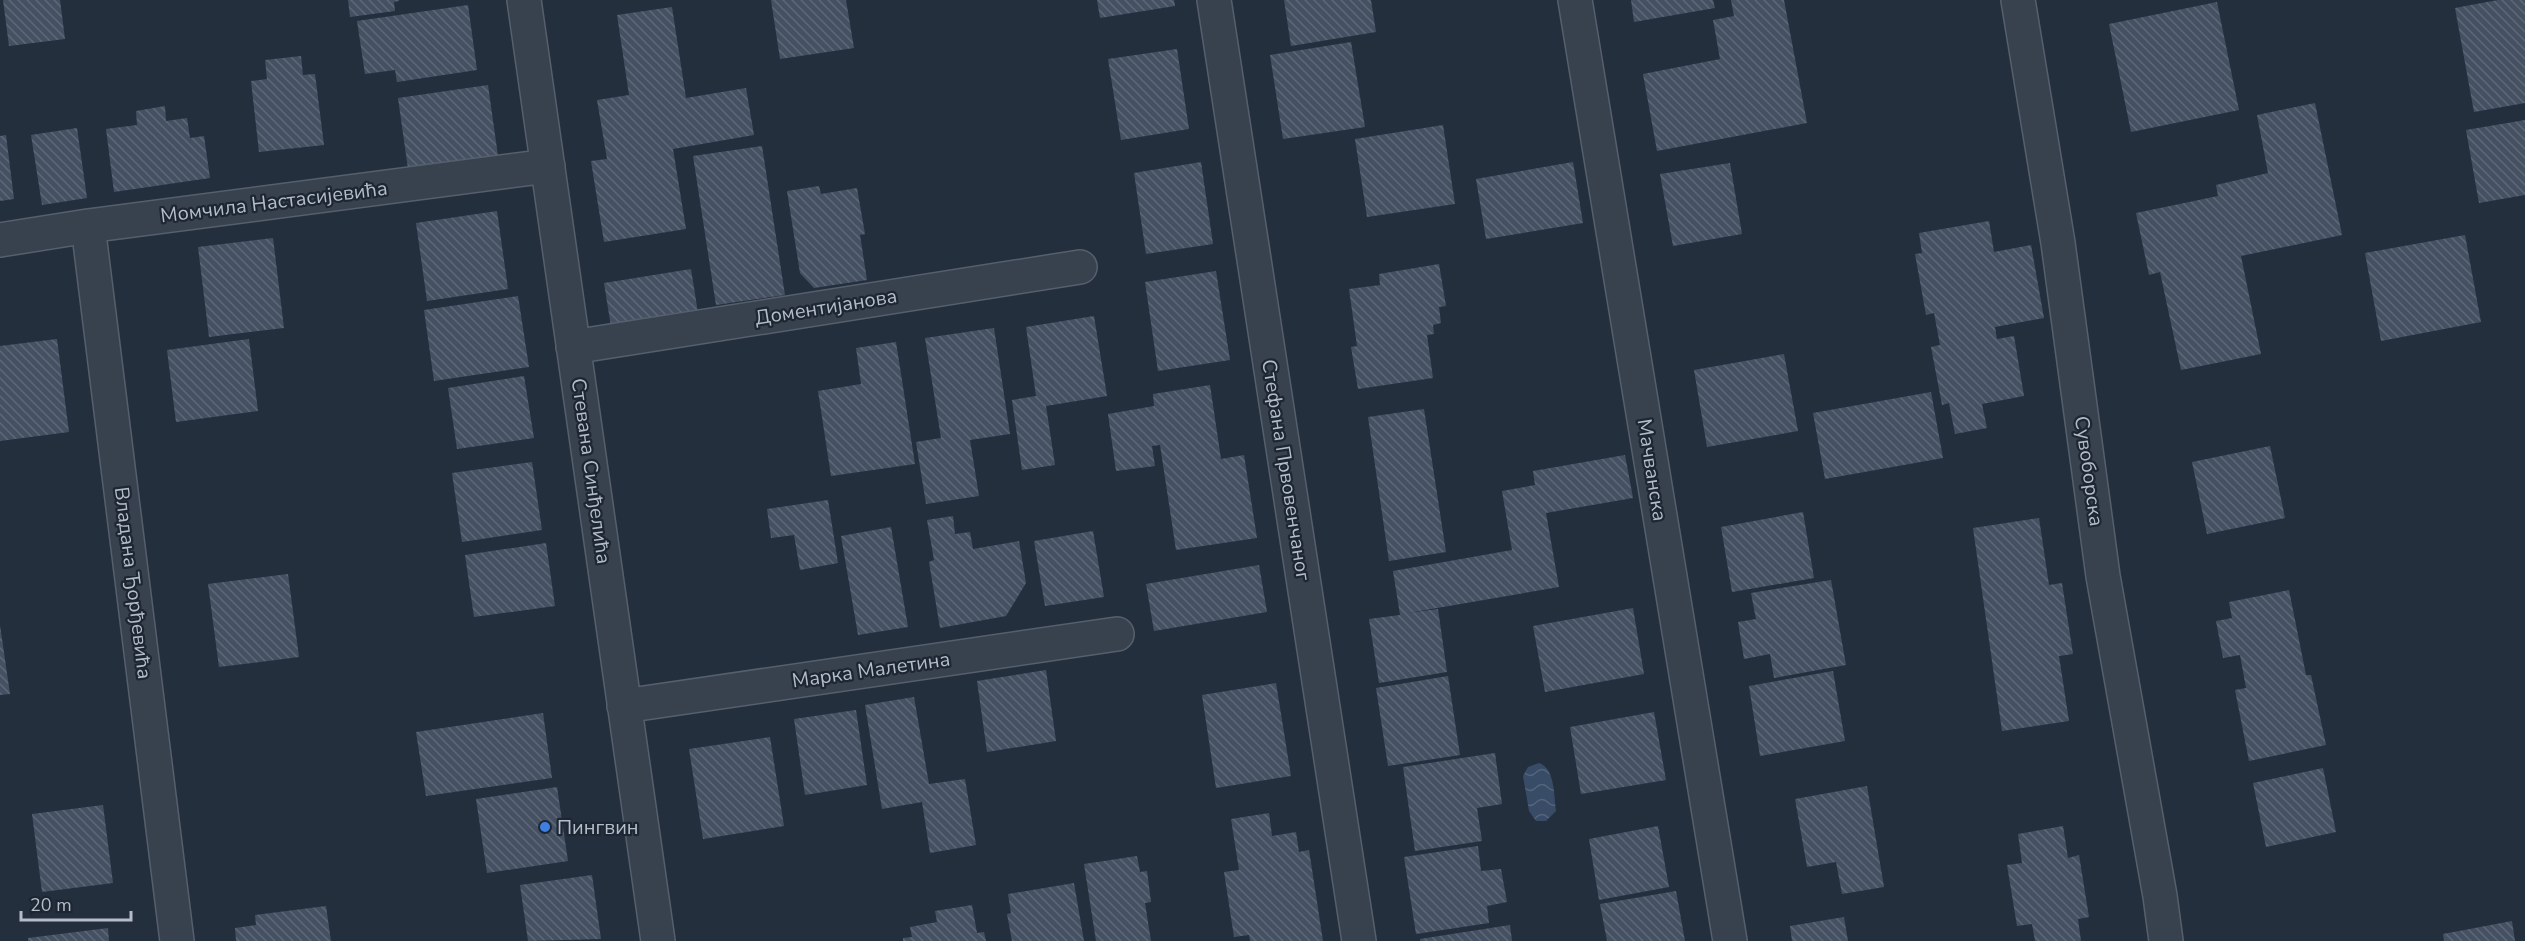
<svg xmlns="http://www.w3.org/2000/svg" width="2525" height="941" viewBox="0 0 2525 941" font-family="'Nunito Sans',sans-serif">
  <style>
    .water { fill: url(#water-waves) }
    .building { fill: url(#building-back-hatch) }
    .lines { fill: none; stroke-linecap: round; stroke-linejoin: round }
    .street-casing { stroke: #565f6c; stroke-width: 36 }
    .street { stroke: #38414e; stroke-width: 33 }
    .shop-dot { fill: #3f7fe0; stroke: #1d2633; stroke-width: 2 }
    .labels { text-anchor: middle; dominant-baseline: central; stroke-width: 4.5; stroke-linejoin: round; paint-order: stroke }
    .street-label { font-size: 20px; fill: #b4bcc9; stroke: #1d2633 }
    .poi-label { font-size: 20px; fill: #b4bcc9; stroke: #1d2633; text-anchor: start }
  </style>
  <defs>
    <pattern id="water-waves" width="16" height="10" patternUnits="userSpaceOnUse" patternTransform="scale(1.5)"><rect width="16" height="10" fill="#394c67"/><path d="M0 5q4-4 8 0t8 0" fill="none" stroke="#53647b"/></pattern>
    <pattern id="building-back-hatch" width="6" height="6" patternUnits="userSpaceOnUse" patternTransform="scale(1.5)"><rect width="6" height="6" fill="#455162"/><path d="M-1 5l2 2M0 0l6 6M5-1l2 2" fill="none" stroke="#5d6877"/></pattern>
  </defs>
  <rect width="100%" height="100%" fill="#242f3e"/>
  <path class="water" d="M1539,763c16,5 15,33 17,48l-10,10h-10l-7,-10 -6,-35 5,-9z"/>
  <path class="building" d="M3,0h57l5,39 -56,7z
    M348,0h51v1l-5,1 1,9 -45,6z
    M771,0h75l8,48 -74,11z
    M1097,0h77l1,6 -75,12z
    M1284,0h87l5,32 -85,14z
    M1631,0h82l2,8 -81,14z
    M1731,0h53l23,123 -150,28 -14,-77 77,-15 -7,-39 21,-4z
    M2498,0h27v103l-51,9 -19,-104z
    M2217,2l22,108 -108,22 -22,-108z
    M468,5l9,65 -80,12 -2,-12 -30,4 -8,-53z
    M672,7l14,91 60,-10 8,47 -81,14 13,80 -82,13 -13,-81 16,-2 -10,-59 32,-5 -12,-80z
    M1351,42l14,85 -82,12 -13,-84z
    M1177,49l12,80 -68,11 -13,-81z
    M301,56l2,19 12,-1 9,71 -65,7 -8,-71 16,-2 -2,-19z
    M488,85l10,71 -90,13 -10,-71z
    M2315,103l27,132 -101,21 20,98 -80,16 -21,-98 -11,3 -13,-62 82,-17 -2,-11 52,-12 -11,-58z
    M165,106l1,15 21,-3 3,20 14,-2 6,42 -96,14 -8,-63 31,-4 -1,-14z
    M2525,120v75l-46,8 -13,-73z
    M1443,125l12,79 -88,13 -12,-78z
    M77,128l10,70 -45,7 -11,-70z
    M6,135l8,64 -14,2v-65z
    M762,146l23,149 -69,10 -23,-149z
    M1201,162l12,82 -67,10 -12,-81z
    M1573,162l10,61 -97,16 -10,-60z
    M1730,163l12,71 -69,12 -13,-72z
    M819,186l2,8 36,-6 8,46 -5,1 7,45 -53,8 -14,-15 -13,-82z
    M497,211l11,78 -81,12 -11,-78z
    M1989,221l5,31 37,-7 13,73 -49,9 2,12 17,-3 10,60 -42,8 5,24 -32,6 -6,-31 -7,2 -11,-58 9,-2 -6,-32 -8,2 -11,-61 7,-1 -3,-20z
    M2465,235l16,87 -100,19 -16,-88z
    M273,238l11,90 -75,9 -11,-90z
    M1439,264l7,42 -7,1 2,16 -8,2 1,9 -7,1 6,43 -75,11 -7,-42 6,-1 -8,-57 31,-4 -1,-11z
    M691,269l7,44 -87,14 -7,-44z
    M1216,271l14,89 -72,11 -13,-89z
    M518,296l11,71 -95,14 -10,-71z
    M1094,316l13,80 -61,10 9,59 -33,5 -10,-70 24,-4 -10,-69z
    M994,328l16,106 -40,6 9,56 -53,8 -10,-62 25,-4 -16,-100z
    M57,339l12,93 -69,9v-95z
    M249,339l9,72 -82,11 -9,-72z
    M896,342l19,122 -84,12 -13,-85 43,-7 -5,-36z
    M1784,354l14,77 -91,16 -13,-77z
    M524,376l10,62 -77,11 -9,-61z
    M1210,385l11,74 23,-4 13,83 -81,12 -16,-105 -8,1 3,20 -39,5 -8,-57 46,-8 -1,-12z
    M1931,392l12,66 -118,21 -12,-66z
    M1424,409l22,143 -57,9 -21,-144z
    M2270,446l15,72 -78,16 -15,-72z
    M1625,455l8,43 -87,15 13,74 -151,26 30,-4 9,63 -68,11 -10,-64 31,-4 -7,-44 119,-21 -10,-59 33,-6 -2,-14z
    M532,462l10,68 -80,12 -10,-69z
    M828,500l10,63 -38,7 -6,-35 -23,3 -4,-29z
    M1803,512l11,66 -82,14 -11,-65z
    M953,516l2,18 15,-2 3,17 46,-8 7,42 -20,33 -66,12 -11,-66 5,-2 -7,-40z
    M2039,518l10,67 13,-2 11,71 -14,2 10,65 -67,10 -29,-203z
    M891,527l17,100 -50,8 -17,-99z
    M1093,531l11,66 -59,9 -11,-65z
    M546,543l9,63 -81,11 -9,-62z
    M1259,565l8,47 -113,19 -8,-47z
    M288,574l11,83 -80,10 -11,-83z
    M1831,580l15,85 -72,13 -4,-24 -26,5 -6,-37 18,-3 -5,-26z
    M2289,590l17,85h5l15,70 -77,16 -14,-71 11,-2 -6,-33 -17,3 -7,-37 16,-3 -3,-16z
    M1633,608l11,66 -99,18 -12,-66z
    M0,625l10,69 -10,1z
    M1046,670l10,71 -69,11 -10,-71z
    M1833,671l12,70 -85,15 -11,-70z
    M1448,676l12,79 -72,11 -12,-78z
    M1276,683l15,93 -75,12 -14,-93z
    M914,697l15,87 36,-5 11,66 -46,8 -8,-51 -40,7 -17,-104z
    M856,710l11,75 -62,10 -11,-76z
    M1654,712l12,68 -85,14 -11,-67z
    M543,713l9,65 -126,18 -10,-64z
    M770,737l14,89 -81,13 -14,-90z
    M1495,753l7,51 -25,4 5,33 -67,10 -12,-84z
    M2323,768l13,64 -70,15 -13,-64z
    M1867,786l17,101 -42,7 -6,-32 -29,5 -12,-68z
    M557,787l11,74 -81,12 -11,-74z
    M103,805l10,78 -71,9 -10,-78z
    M1269,813l3,23 24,-4 3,20 10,-2 14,91h-73l-1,-6 -15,2 -10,-65 15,-2 -8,-51z
    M1658,826l11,61 -70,13 -10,-61z
    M2063,826l5,32 11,-3 10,62 -11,2 3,22h-46l-3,-17 -15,2 -10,-61 15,-2 -4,-29z
    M1478,846l3,25 20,-2 6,33 -20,4 2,17 -73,11 -12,-77z
    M1137,856l3,16 7,-1 4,31 -6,1 6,38h-55l-12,-77z
    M592,875l9,64 -73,2 -8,-56z
    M1074,883l10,58h-72l-5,-27 4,-1 -3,-19z
    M1676,891l9,50h-78l-7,-37z
    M972,905l5,28 7,-1 2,9h-83v-3l9,-1 -2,-10 27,-5 -2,-11z
    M326,906l5,35h-95l-1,-13 21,-3 -1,-10z
    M1844,917l4,24h-56l-2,-15z
    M2512,921l3,20h-71l-1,-7z
    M1510,925l2,16h-92v-2z
    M108,928l1,13h-81v-3z"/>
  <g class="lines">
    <g class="street-casing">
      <path id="street" d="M524,0l134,941
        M1214,0l145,941
        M1575,0l155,941
        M2018,0l40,243 45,333 57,320 6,45
        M88,226l89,715
        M0,240l88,-14 460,-60
        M573,347l507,-80
        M624,706l493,-72"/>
    </g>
    <use href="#street" class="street"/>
  </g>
  <circle class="shop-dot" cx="545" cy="827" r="6"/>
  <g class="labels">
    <g class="street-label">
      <text transform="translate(274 202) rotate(-7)">Момчила Настасијевића</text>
      <text transform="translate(826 307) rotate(-9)">Доментијанова</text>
      <text transform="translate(1286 470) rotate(81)">Стефана Првовенчаног</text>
      <text transform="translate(1652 470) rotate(81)">Мачванска</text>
      <text transform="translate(591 471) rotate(82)">Стевана Синђелића</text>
      <text transform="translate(2089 471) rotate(82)">Сувоборска</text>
      <text transform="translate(133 583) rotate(83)">Владана Ђорђевића</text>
      <text transform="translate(871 670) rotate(-8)">Марка Малетина</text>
    </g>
    <g class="poi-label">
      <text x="557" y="827">Пингвин</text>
    </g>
  </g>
  <path d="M21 911v9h110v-9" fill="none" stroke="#b4bcc9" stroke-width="3"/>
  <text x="30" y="911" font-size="18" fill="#b4bcc9" stroke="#1d2633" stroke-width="4.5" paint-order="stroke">20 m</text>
</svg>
